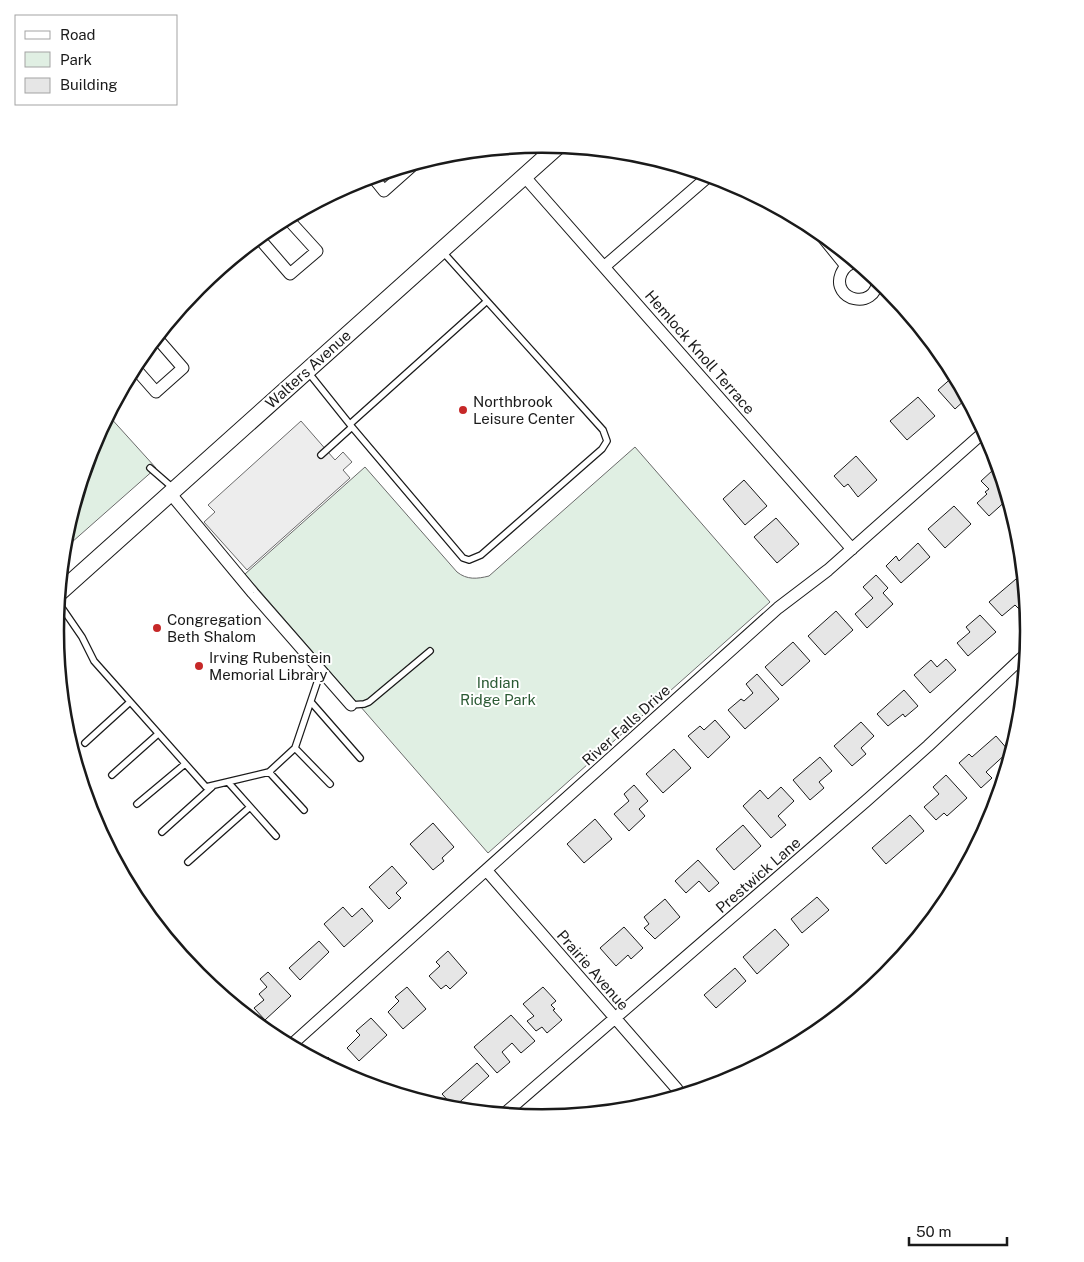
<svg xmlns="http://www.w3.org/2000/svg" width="1084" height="1262" viewBox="0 0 1084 1262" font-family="'Public Sans',sans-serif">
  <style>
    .green { fill: #e0efe3; stroke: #6a6a6a }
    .parking { fill: #ededed; stroke: #6a6a6a }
    .building { fill: #e6e6e6; stroke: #1a1a1a }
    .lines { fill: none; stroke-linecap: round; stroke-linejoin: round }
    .service-casing { stroke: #1a1a1a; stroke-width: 8 }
    .minor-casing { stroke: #1a1a1a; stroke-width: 13 }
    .secondary-casing { stroke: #1a1a1a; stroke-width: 18 }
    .service { stroke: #fff; stroke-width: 5.5 }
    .minor { stroke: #fff; stroke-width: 11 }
    .secondary { stroke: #fff; stroke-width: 16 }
    .poi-dot { fill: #c62828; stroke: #fff; stroke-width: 2 }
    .labels { text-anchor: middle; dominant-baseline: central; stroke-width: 4; stroke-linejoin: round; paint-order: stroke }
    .street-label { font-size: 15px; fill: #1a1a1a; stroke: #fff }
    .poi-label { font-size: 15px; fill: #1a1a1a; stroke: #fff; text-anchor: start }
    .park-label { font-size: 15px; fill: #2b5a34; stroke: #fff }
    .rim { fill: none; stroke: #1a1a1a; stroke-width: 2.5 }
  </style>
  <rect width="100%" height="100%" fill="#fff"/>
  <path class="green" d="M108,415l48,53 -93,82 1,-14 28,-92z
    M635,447l135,155 -282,251 -243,-279 120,-107 92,105c10,8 20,7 32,4z"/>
  <path class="parking" d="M301,421l34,39 8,-8 9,10 -9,8 7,8 -103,92 -43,-48 11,-10 -7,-7z"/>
  <path class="building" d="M955,375l12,23 -12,11 -17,-19z
    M918,397l17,19 -28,24 -17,-19z
    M856,456l21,24 -19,17 -10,-13 -4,3 -10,-11z
    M993,470l10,10 -1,2 6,17 -19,17 -12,-13 10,-9 -2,-2 4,-3 -8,-8z
    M744,480l23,26 -22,19 -22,-26z
    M954,506l17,18 -26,24 -17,-19z
    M776,518l23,26 -22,19 -23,-26z
    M918,543l12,14 -29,26 -15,-17 10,-10 3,5z
    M876,575l12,13 -5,5 10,11 -26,24 -12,-14 18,-16 -10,-11z
    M1016,579l9,9 1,17 -6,5 -5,-5 -13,11 -13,-14z
    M836,611l17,19 -28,25 -17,-19z
    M980,615l16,17 -28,24 -11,-13 13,-11 -4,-5z
    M793,642l17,19 -28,25 -17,-19z
    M946,659l10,11 -26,23 -16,-18 17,-15 6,7z
    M757,674l22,25 -34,30 -17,-19 13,-11 3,2 9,-8 -7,-9z
    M904,690l14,16 -13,11 -2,-3 -15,12 -11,-12z
    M1021,716l-1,10 -2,6 -7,-8z
    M715,720l15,17 -22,21 -20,-22 12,-10 4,4z
    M861,722l13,14 -13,12 5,6 -14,12 -18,-20z
    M996,736l13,15 -23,21 6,6 -11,10 -22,-25 10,-9 3,3z
    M674,749l17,19 -28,25 -17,-19z
    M820,757l12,14 -13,11 5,6 -14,12 -17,-20z
    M946,775l21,23 -20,18 -3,-3 -8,7 -12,-13 15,-13 -6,-7z
    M634,785l14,16 -9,8 6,7 -16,15 -15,-17 15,-13 -5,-7z
    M781,787l13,14 -16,15 8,9 -15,13 -28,-32 17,-16 8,9z
    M910,815l14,16 -38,33 -14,-16z
    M595,819l17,20 -28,24 -17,-19z
    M433,823l21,24 -12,11 2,3 -11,9 -23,-26z
    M743,825l18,21 -27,24 -18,-21z
    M698,860l21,23 -10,9 -10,-11 -13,12 -11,-12z
    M392,866l15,17 -11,10 5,5 -12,11 -20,-22z
    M817,897l12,13 -27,23 -11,-14z
    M665,899l15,18 -25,22 -11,-11 5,-4 -5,-7z
    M343,907l9,10 10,-9 11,13 -29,26 -20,-23z
    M624,927l19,21 -12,11 -3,-4 -12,11 -16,-18z
    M775,929l14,16 -32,29 -14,-17z
    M319,941l10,11 -29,28 -11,-12z
    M448,951l19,22 -17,16 -4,-4 -5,4 -12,-13 11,-10 -4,-4z
    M735,968l11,13 -30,27 -12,-13z
    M268,972l23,24 -26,24 -11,-12 10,-8 -5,-6 8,-7 -7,-8z
    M407,987l19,22 -23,20 -15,-17 11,-11 -4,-4z
    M543,987l13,14 -5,4 4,4 -2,1 9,10 -15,13 -5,-6 -6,4 -9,-10 7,-5 -11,-12z
    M511,1015l24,26 -14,12 -9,-10 -10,9 8,10 -13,11 -23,-26z
    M371,1018l16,17 -28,26 -12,-13 13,-13 -4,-4z
    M328,1057l15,17 -21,-11z
    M477,1063l12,13 -35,31 -12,-13z"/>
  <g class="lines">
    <g class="service-casing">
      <path id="service" d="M308,372l44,55 111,131 6,2 12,-5 121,-106 5,-8 -4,-11 -161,-179
        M350,424l137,-123
        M321,455l31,-28
        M150,468l23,20
        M58,602l24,35 12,24 112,126 63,-15 26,-24 26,-77
        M311,702l49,56
        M351,705l13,-1 5,-2 61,-51
        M85,743l45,-41
        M295,748l35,36
        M269,772l35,38
        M112,775l46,-41
        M228,782l48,54
        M137,804l48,-40
        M162,832l50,-45
        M188,862l62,-55"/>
    </g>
    <g class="minor-casing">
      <path id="minor" d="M372,176l12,15 27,-24 -2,-2
        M524,176l328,373
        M816,229l30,37
        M258,237l32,37 27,-23 -30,-33
        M856,262c-7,1 -12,5 -15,12 -10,26 34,38 37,6
        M605,266l105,-91
        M134,367l22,25 27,-24 -27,-31
        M170,493l83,100 98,112
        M487,871l190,218
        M290,1046l488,-438 50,-38 157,-139
        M504,1114l362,-313 62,-55 99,-93"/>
    </g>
    <g class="secondary-casing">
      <path id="secondary" d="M59,593l499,-447"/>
    </g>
    <use href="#service" class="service"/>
    <use href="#minor" class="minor"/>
    <use href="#secondary" class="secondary"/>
  </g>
  <g class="poi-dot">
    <circle cx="463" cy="410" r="5"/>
    <circle cx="157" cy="628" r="5"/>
    <circle cx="199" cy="666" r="5"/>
  </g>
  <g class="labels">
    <g class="street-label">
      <text transform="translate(700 352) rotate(49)">Hemlock Knoll Terrace</text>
      <text transform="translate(308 369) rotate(-42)">Walters Avenue</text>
      <text transform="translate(626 725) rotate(-42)">River Falls Drive</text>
      <text transform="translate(758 875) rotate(-41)">Prestwick Lane</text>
      <text transform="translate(593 970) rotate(49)">Prairie Avenue</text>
    </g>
    <g class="poi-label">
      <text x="473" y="401">Northbrook<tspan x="473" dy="17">Leisure Center</tspan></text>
      <text x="167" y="619">Congregation<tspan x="167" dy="17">Beth Shalom</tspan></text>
      <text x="209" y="657">Irving Rubenstein<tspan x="209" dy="17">Memorial Library</tspan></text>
    </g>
    <g class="park-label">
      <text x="498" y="682">Indian<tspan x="498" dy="17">Ridge Park</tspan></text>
    </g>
  </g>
  <path d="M0 0H1084V1262H0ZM64 631a478 478 0 1 1 956 0a478 478 0 1 1-956 0Z" fill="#fff" fill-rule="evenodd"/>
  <path class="rim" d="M64 631a478 478 0 1 1 956 0a478 478 0 1 1-956 0Z"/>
  <rect x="15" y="15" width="162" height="90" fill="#ffffff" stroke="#a3a3a3"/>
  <rect x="25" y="31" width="25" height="8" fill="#ffffff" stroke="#a3a3a3"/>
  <text x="60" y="40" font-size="15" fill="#1a1a1a">Road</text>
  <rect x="25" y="52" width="25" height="15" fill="#e0efe3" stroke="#a3a3a3"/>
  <text x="60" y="65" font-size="15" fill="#1a1a1a">Park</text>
  <rect x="25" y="78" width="25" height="15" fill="#e6e6e6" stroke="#a3a3a3"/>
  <text x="60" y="90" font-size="15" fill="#1a1a1a">Building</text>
  <path d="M909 1237v8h98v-8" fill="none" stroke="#1a1a1a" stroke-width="2.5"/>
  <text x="916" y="1237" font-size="15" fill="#1a1a1a" stroke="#ffffff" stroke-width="4" paint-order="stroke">50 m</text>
</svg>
